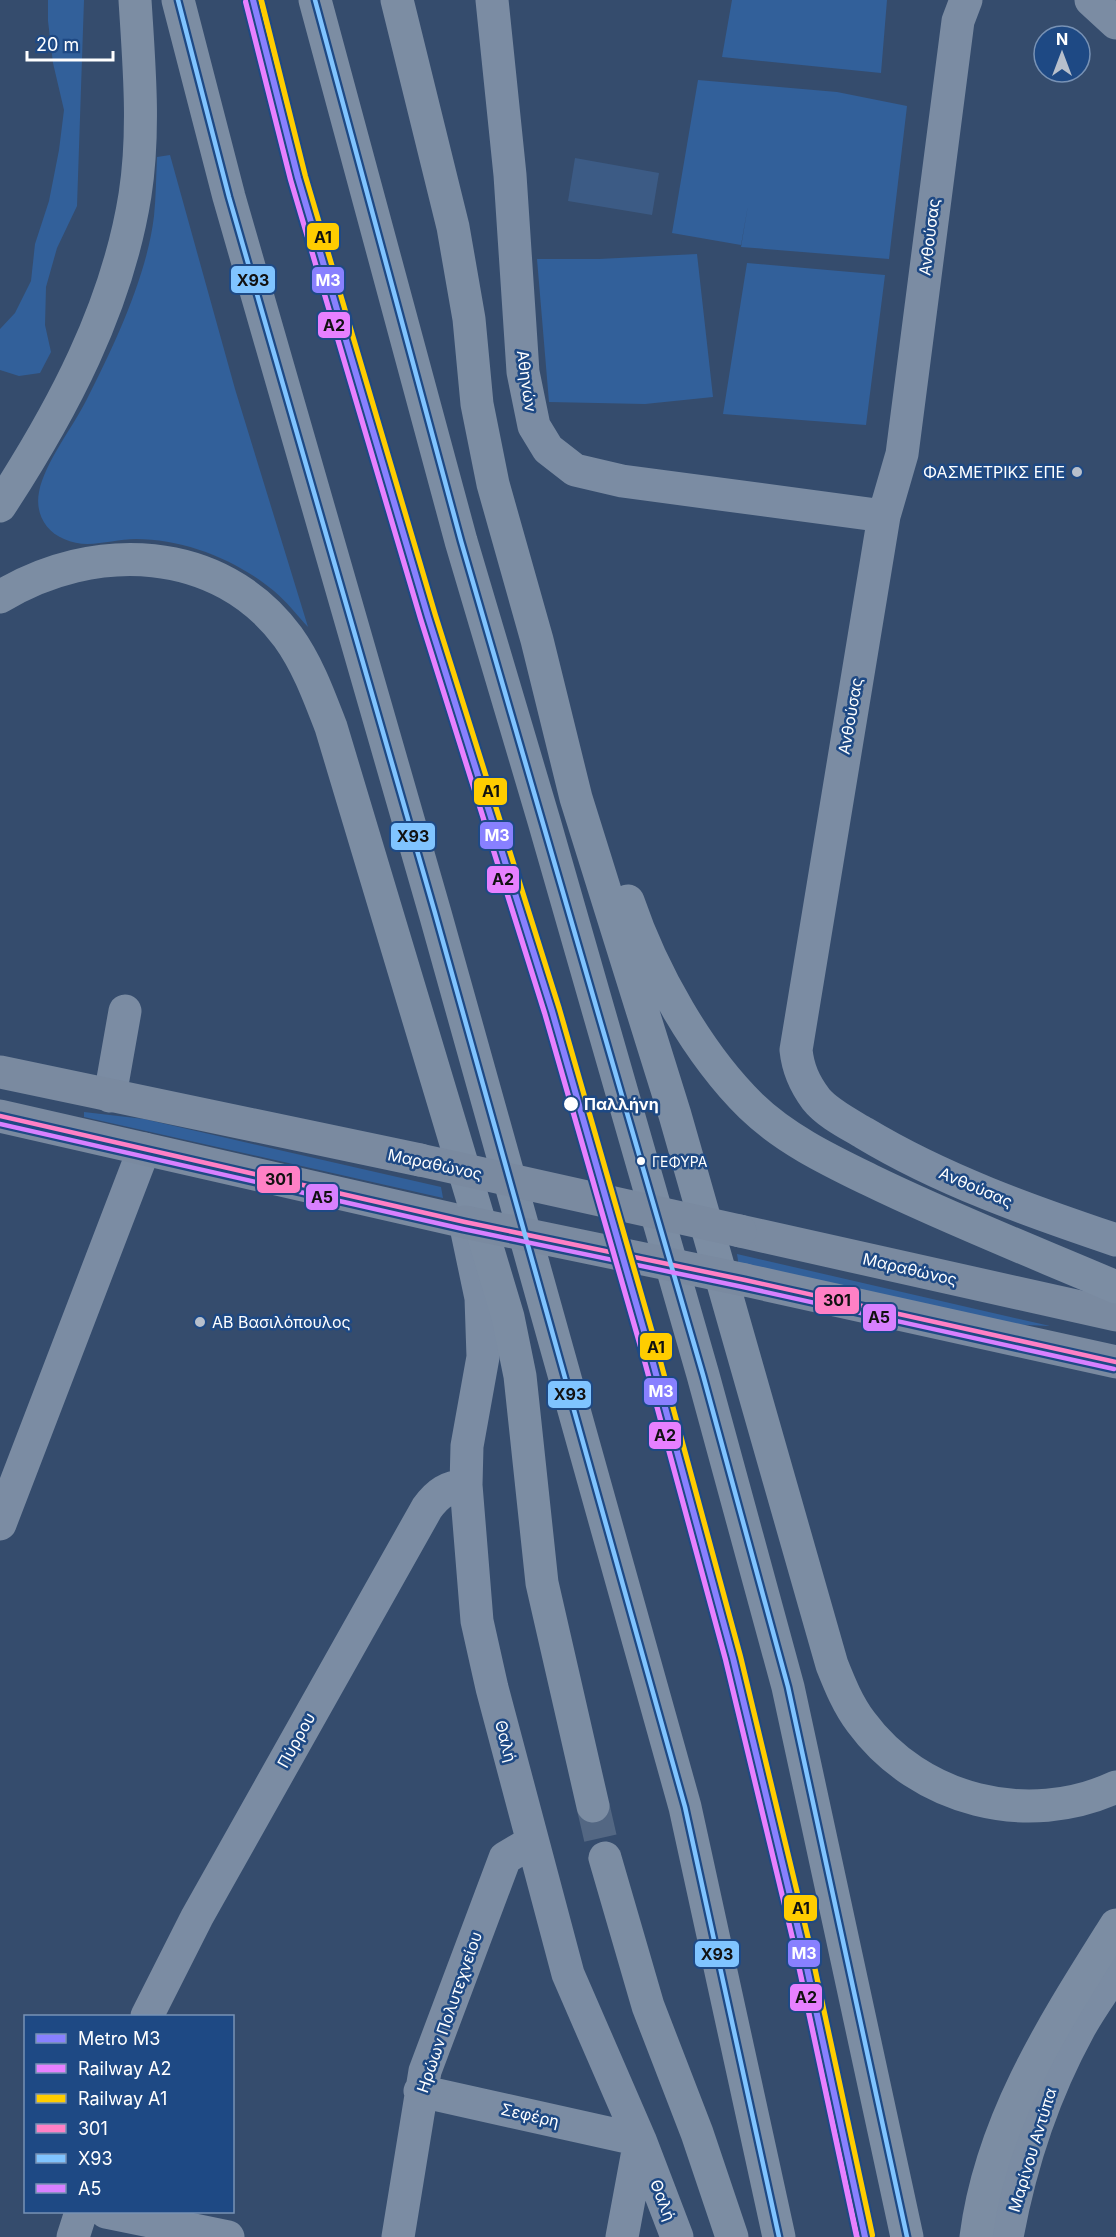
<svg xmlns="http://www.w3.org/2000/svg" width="1116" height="2237" viewBox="0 0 1116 2237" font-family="Inter,sans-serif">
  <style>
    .green { fill: #32609a }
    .water { fill: #3c5b85 }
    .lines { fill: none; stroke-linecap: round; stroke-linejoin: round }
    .highway-tunnel { stroke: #536783; stroke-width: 33; stroke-dasharray: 33 16; stroke-linecap: butt }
    .minor { stroke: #7b8ca3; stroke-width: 33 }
    .major { stroke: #7a8aa0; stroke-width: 33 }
    .highway { stroke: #7c8da3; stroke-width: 33 }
    .major-bridge { stroke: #7a8aa0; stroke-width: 33 }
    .bus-1-casing { stroke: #1e4984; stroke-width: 9 }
    .bus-2-casing { stroke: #1e4984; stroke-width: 9 }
    .bus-3-casing { stroke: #1e4984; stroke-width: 9 }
    .bus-1 { stroke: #ff80c5; stroke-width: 4.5 }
    .bus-2 { stroke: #80c4ff; stroke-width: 4.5 }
    .bus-3 { stroke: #d880ff; stroke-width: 4.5 }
    .rail-1-casing { stroke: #1e4984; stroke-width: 10 }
    .rail-2-casing { stroke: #1e4984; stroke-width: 10 }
    .rail-1 { stroke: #e780ff; stroke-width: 6 }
    .rail-2 { stroke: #ffcd00; stroke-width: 6 }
    .metro-1-casing { stroke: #1e4984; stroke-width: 10 }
    .metro-1 { stroke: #8880ff; stroke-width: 6 }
    .poi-dot { fill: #b8c0cc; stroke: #1e4984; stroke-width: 2 }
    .stop-dot { fill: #fff; stroke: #1e4984; stroke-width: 2 }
    .labels { text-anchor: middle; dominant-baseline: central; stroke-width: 5; stroke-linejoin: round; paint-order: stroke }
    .bus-label { font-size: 14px; fill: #fff; stroke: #1e4984; text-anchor: start }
    .street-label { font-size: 16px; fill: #fff; stroke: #1e4984 }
    .poi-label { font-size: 16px; fill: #fff; stroke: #1e4984; text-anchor: end }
    .stop-label { font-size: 16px; font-weight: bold; fill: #fff; stroke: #1e4984; text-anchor: start }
    .line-badge { stroke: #1e4984; stroke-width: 2 }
    .badge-label { font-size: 16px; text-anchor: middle; font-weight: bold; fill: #fff }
    .pale-badge-label { font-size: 16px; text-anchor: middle; font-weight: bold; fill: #111 }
  </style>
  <rect width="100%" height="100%" fill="#354c6d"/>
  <path class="green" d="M48,0h36l-7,206 -20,42 -11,39 -1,38 6,27 -11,21 -21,3 -19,-6v-41l15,-16 16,-32 4,-37 14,-43 10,-51 5,-40 -11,-47 -5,-42z
    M732,0h155l-6,73 -159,-16z
    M698,80l139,12 70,14 -18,153 -148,-12 7,-42 -7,40 -69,-12z
    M170,155l65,234 73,238c-11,-12 -22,-26 -34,-36 -37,-31 -90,-52 -138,-52 -24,0 -49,11 -72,0 -19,-8 -29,-26 -25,-47 6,-30 34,-65 48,-93 27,-53 60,-123 67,-183 2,-19 2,-39 3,-59z
    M697,254l16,143 -68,7 -96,-2 -12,-143h62z
    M747,263l138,12 -19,150 -143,-11z
    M84,1112l60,7 297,68 2,11 -359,-81z
    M737,1254l313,72 -48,-2 -263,-57z"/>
  <path class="water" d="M575,158l84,15 -7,42 -84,-14z"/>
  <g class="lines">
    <path class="highway-tunnel" d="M593,1806l12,52"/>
    <path class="minor" d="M492,0l18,175 13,197 11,54 14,23 27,21 47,11 262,35
      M966,0l-8,21 -56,433 -18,62 -88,534c2,19 8,33 20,49 11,14 33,25 48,34 78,47 166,78 252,107
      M1091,0l25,23
      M110,1096l15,-85
      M465,1222l16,76 2,59 -16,89 -1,39 11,136 15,67 76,286 72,166 37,97
      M0,1524l144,-375
      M147,2016l50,-99 230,-409c11,-15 20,-21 39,-23
      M420,2091l220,49 -18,97
      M106,2212l122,25
      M73,2237l8,-25
      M398,2237l27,-166 80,-213 27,-16
      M1007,2237c13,-71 37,-144 72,-208 11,-20 25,-39 37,-58"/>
    <path class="major" d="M0,1072l420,88
      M0,1116l465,106
      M740,1231l376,84
      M745,1280l371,82"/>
    <path class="highway" d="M178,0l51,197 206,716 250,894 94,430
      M315,0l146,541 83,280 159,554 85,312 119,550
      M397,0l56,227 16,92 8,85 16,80 44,156 39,158 99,317 157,550c8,20 16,40 29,57 58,79 167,106 255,65
      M0,506c62,-95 117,-198 135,-311 10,-64 4,-131 0,-195
      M0,597c93,-57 220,-53 288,40 20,28 31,59 43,90l177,590 12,59 22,207 51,223
      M628,901c24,71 70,153 123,205 34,33 78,54 119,74 80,39 164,72 246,107
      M605,1858l43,148 49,127 35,104
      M976,2237c15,-117 79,-215 140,-312"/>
    <path class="major-bridge" d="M420,1160l320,71
      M465,1222l280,58"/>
    <g class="bus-1-casing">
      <path id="bus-1" d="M0,1116l465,106 280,58 371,82"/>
    </g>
    <g class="bus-2-casing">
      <path id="bus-2" d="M178,0l51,197 206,716 250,894 94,430
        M315,0l146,541 242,834 85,312 119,550"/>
    </g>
    <g class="bus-3-casing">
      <path id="bus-3" d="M0,1124l463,105 280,58 371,82"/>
    </g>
    <use href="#bus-1" class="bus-1"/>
    <use href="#bus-2" class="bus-2"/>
    <use href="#bus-3" class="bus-3"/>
    <g class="rail-1-casing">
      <path id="rail-1" d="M246,2l45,178 130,439 124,394 98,341 83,306 69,287 62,290"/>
    </g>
    <g class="rail-2-casing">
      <path id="rail-2" d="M261,0l44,176 130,439 124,394 98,341 83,306 69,287 63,292"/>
    </g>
    <use href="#rail-1" class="rail-1"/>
    <use href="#rail-2" class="rail-2"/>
    <g class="metro-1-casing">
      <path id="metro-1" d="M253,0l45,178 130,439 124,394 98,341 83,306 69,287 63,292"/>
    </g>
    <use href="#metro-1" class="metro-1"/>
  </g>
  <g class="poi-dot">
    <circle cx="1077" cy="472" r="6"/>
    <circle cx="200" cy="1322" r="6"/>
  </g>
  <g class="stop-dot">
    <circle cx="571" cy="1104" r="8"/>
    <circle cx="641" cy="1161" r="5"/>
  </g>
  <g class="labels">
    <g class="bus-label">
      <text x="652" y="1161">ΓΕΦΥΡΑ</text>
    </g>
    <g class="street-label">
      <text transform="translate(929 237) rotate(-83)">Ανθούσας</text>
      <text transform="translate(527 381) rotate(82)">Αθηνών</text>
      <text transform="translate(850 716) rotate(-80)">Ανθούσας</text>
      <text transform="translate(435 1164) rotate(12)">Μαραθώνος</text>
      <text transform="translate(976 1187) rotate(23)">Ανθούσας</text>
      <text transform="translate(910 1269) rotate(13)">Μαραθώνος</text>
      <text transform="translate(296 1740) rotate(-61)">Πύρρου</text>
      <text transform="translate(506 1741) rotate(75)">Θαλή</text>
      <text transform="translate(449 2012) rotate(-71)">Ηρώων Πολυτεχνείου</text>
      <text transform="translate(530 2115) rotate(13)">Σεφέρη</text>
      <text transform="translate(1032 2150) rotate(-73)">Μαρίνου Αντύπα</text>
      <text transform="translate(663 2200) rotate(69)">Θαλή</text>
    </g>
    <g class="poi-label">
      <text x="1065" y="472">ΦΑΣΜΕΤΡΙΚΣ ΕΠΕ</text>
      <text x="212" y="1322" text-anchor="start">ΑΒ Βασιλόπουλος</text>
    </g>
    <g class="stop-label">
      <text x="584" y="1104">Παλλήνη</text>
    </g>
  </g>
  <g class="line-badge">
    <rect x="306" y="222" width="34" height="29" rx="6" fill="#ffcd00"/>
    <rect x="230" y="265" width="46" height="29" rx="6" fill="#80c4ff"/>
    <rect x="311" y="266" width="34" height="28" rx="6" fill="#8880ff"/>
    <rect x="317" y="311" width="34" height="28" rx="6" fill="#e780ff"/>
    <rect x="473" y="777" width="35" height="29" rx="6" fill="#ffcd00"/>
    <rect x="479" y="821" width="35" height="29" rx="6" fill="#8880ff"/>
    <rect x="390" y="822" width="46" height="29" rx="6" fill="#80c4ff"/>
    <rect x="486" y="865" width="34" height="29" rx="6" fill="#e780ff"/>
    <rect x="256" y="1165" width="45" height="29" rx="6" fill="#ff80c5"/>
    <rect x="305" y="1183" width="34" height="28" rx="6" fill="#d880ff"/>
    <rect x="814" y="1286" width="46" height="29" rx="6" fill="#ff80c5"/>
    <rect x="862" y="1303" width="35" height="29" rx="6" fill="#d880ff"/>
    <rect x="639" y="1332" width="34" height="29" rx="6" fill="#ffcd00"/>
    <rect x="643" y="1377" width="35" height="29" rx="6" fill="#8880ff"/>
    <rect x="547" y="1380" width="45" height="29" rx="6" fill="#80c4ff"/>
    <rect x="648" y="1421" width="34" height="29" rx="6" fill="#e780ff"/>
    <rect x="783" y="1894" width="35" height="28" rx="6" fill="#ffcd00"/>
    <rect x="787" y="1939" width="34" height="29" rx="6" fill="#8880ff"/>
    <rect x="694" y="1940" width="46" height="28" rx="6" fill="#80c4ff"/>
    <rect x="789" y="1983" width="34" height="29" rx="6" fill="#e780ff"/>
  </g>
  <g class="badge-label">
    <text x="328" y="286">Μ3</text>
    <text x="497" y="841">Μ3</text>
    <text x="661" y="1397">Μ3</text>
    <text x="804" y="1959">Μ3</text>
  </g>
  <g class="pale-badge-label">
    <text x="323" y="243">A1</text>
    <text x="253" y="286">X93</text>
    <text x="334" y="331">A2</text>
    <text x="491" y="797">A1</text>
    <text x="413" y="842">X93</text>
    <text x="503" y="885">A2</text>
    <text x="279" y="1185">301</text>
    <text x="322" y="1203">A5</text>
    <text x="837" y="1306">301</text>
    <text x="879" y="1323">A5</text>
    <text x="656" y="1353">A1</text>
    <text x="570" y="1400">X93</text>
    <text x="665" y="1441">A2</text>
    <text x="801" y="1914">A1</text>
    <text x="717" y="1960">X93</text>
    <text x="806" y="2003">A2</text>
  </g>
  <rect x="24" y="2015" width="210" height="198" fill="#1e4984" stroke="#7892b5" stroke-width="1.5"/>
  <rect x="36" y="2034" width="30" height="9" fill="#8880ff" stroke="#7892b5" stroke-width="1.5"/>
  <text x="78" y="2045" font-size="18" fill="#ffffff">Metro Μ3</text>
  <rect x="36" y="2064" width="30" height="9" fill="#e780ff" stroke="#7892b5" stroke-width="1.5"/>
  <text x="78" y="2075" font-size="18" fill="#ffffff">Railway A2</text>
  <rect x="36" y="2094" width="30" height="9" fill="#ffcd00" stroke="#7892b5" stroke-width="1.5"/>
  <text x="78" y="2105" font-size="18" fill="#ffffff">Railway A1</text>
  <rect x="36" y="2124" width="30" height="9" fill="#ff80c5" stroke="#7892b5" stroke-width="1.5"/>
  <text x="78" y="2135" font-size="18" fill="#ffffff">301</text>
  <rect x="36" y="2154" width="30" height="9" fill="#80c4ff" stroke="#7892b5" stroke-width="1.5"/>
  <text x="78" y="2165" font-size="18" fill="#ffffff">X93</text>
  <rect x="36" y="2184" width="30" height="9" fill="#d880ff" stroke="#7892b5" stroke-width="1.5"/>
  <text x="78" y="2195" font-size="18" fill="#ffffff">A5</text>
  <g transform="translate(1062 54)"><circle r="28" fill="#1e4984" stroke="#7892b5" stroke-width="1.5"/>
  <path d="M0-4.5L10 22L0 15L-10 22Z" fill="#b8c0cc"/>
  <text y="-9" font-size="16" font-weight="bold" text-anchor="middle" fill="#ffffff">N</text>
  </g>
  <path d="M27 51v9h86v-9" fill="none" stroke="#ffffff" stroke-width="3"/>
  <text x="36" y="51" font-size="18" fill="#ffffff" stroke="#1e4984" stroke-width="4.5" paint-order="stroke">20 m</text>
</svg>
